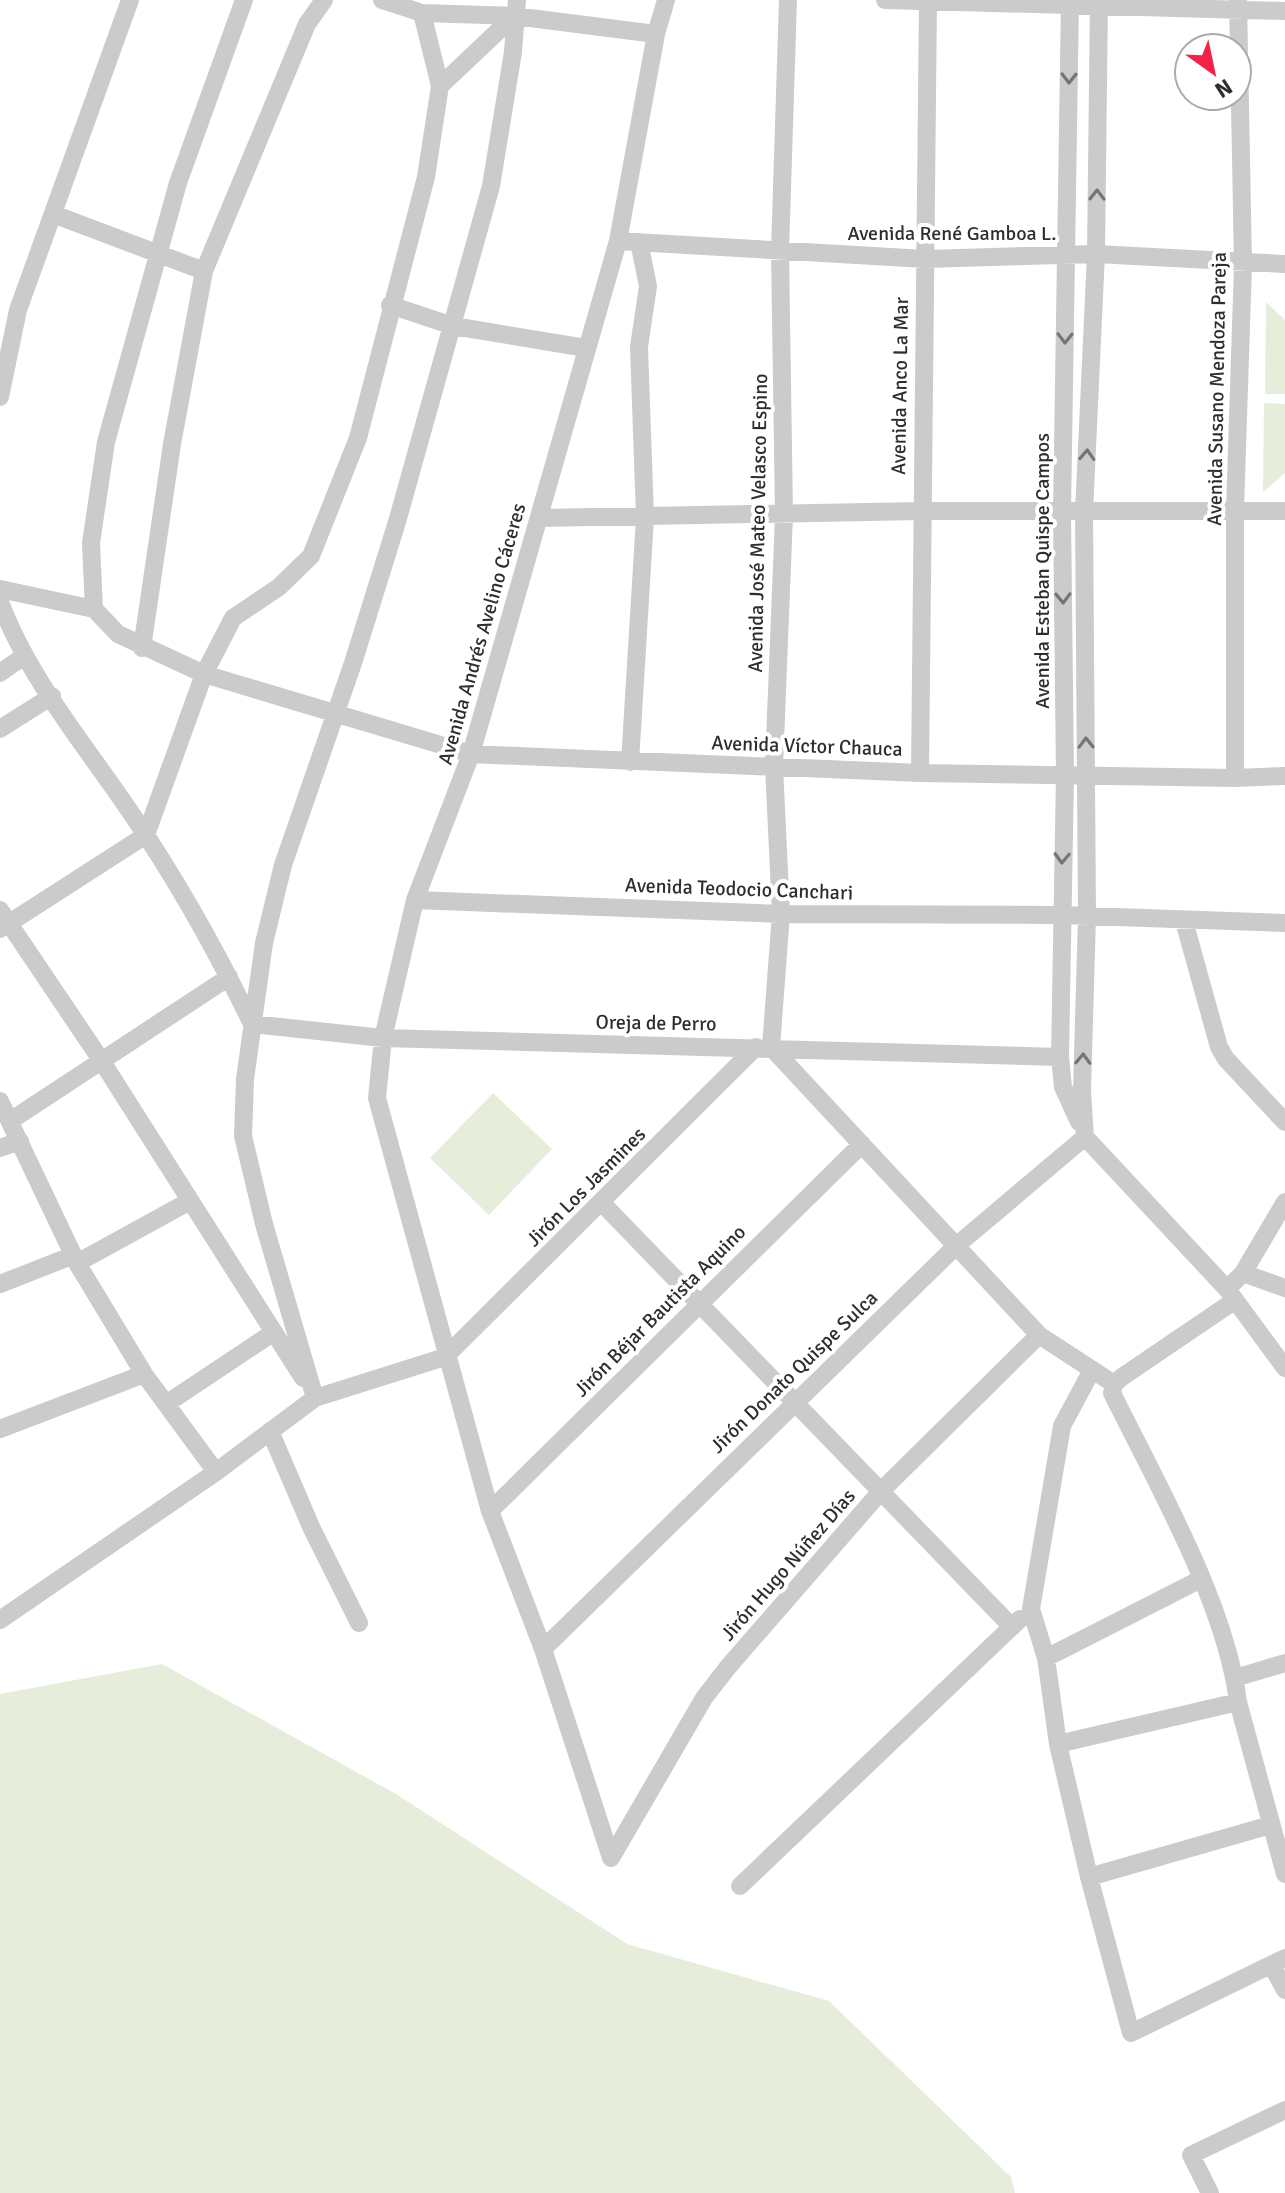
<svg xmlns="http://www.w3.org/2000/svg" width="1285" height="2193" viewBox="0 0 1285 2193" font-family="Signika,sans-serif">
  <style>
    .green { fill: #e6eddb }
    .lines { fill: none; stroke-linecap: round; stroke-linejoin: round }
    .street { stroke: #cbcbcb; stroke-width: 18 }
    .oneway { stroke: #757575 }
    .labels { text-anchor: middle; dominant-baseline: central; stroke-width: 8; stroke-linejoin: round; paint-order: stroke }
    .street-label { font-size: 20px; fill: #2e2e2e; stroke: #fff }
  </style>
  <rect width="100%" height="100%" fill="#fff"/>
  <path class="green" d="M1266,302l19,18v74h-20z
    M1264,403l21,1v69l-22,19z
    M493,1093l59,56 -63,66 -59,-57z
    M162,1664l234,130 231,150 202,57 182,176 4,16h-1015v-499z"/>
  <g class="lines">
    <path class="street" d="M382,0l40,13 92,3 142,18
      M788,0l-8,251 4,264 -10,251 7,148 -10,133 268,288 75,49
      M885,0l400,11
      M1070,0l-8,512 3,263 -5,282 3,30 16,35
      M1099,0l-3,254 -12,258 3,404 -5,175 3,46 142,152 58,79
      M440,86l74,-70
      M53,214l151,57
      M618,241l307,18 171,-5 189,10
      M390,305l63,21 133,22
      M0,397l18,-87 112,-310
      M539,518l381,-7h365
      M0,589l94,20 24,25 86,40 267,80 449,19 315,5 50,-2
      M0,602c29,77 85,143 131,211 46,67 86,139 121,211l131,14 677,19
      M94,609l-3,-66 15,-101 72,-259 66,-183
      M142,648l30,-204 32,-173 103,-247 17,-24
      M0,673l24,-17
      M0,729l52,-33
      M630,762l15,-244 -6,-171 9,-61 -9,-44
      M920,773l8,-773
      M1235,778v-269l8,-244 -5,-265
      M415,900l366,14 280,1 224,8
      M0,910l101,150 202,318
      M1184,921l35,126 7,12 59,63
      M0,929l146,-94 58,-161 29,-56 46,-31 32,-31 47,-118 68,-261 14,-91 -18,-73
      M0,1101l77,162 67,111 72,98
      M10,1121l219,-144
      M0,1148l20,-7
      M602,1203l410,424
      M77,1263l111,-61
      M1243,1273l42,15
      M0,1284l74,-29
      M1227,1289l16,-16 42,-71
      M1234,1301l-112,76 -8,7 -2,9c44,89 114,211 126,309l47,172
      M1092,1370l-30,56 -31,183 15,49 12,86 31,133 42,156 154,-75
      M315,1398l-51,-174 -21,-88 2,-57 19,-136 19,-78 70,-202 44,-141 94,-336 22,-134 4,-52
      M166,1404l108,-72
      M0,1429l144,-55
      M270,1431l42,98 47,94
      M490,1511l372,-367
      M0,1620l216,-148 99,-74 130,-41 311,-310
      M543,1649l413,-403 129,-109
      M1046,1658l155,-79
      M1235,1678l50,-15
      M1058,1744l180,-42
      M611,1858l-68,-209 -53,-138 -113,-413 6,-60 32,-138 56,-146 147,-513 38,-207 10,-34
      M611,1858l93,-160 24,-31 154,-177 157,-155
      M1089,1877l182,-52
      M740,1886l280,-267
      M1272,1966l13,24
      M1210,2193l-19,-38 94,-45"/>
  </g>
  <defs><path id="oneway-chevron" d="M-2-3.5L2.5 0L-2 3.5" fill="none" stroke-width="1.6" stroke-linecap="round" stroke-linejoin="round" transform="scale(2)"/></defs>
  <g class="oneway">
    <use href="#oneway-chevron" transform="translate(1069 78) rotate(91)"/>
    <use href="#oneway-chevron" transform="translate(1097 195) rotate(-89)"/>
    <use href="#oneway-chevron" transform="translate(1065 338) rotate(91)"/>
    <use href="#oneway-chevron" transform="translate(1087 455) rotate(-87)"/>
    <use href="#oneway-chevron" transform="translate(1063 598) rotate(89)"/>
    <use href="#oneway-chevron" transform="translate(1086 743) rotate(-91)"/>
    <use href="#oneway-chevron" transform="translate(1062 858) rotate(92)"/>
    <use href="#oneway-chevron" transform="translate(1083 1059) rotate(-88)"/>
  </g>
  <g class="labels">
    <g class="street-label">
      <text x="952" y="233">Avenida René Gamboa L.</text>
      <text transform="translate(900 386) rotate(-89)">Avenida Anco La Mar</text>
      <text transform="translate(1217 389) rotate(-89)">Avenida Susano Mendoza Pareja</text>
      <text transform="translate(758 523) rotate(-89)">Avenida José Mateo Velasco Espino</text>
      <text transform="translate(1042 571) rotate(-90)">Avenida Esteban Quispe Campos</text>
      <text transform="translate(482 634) rotate(-74)">Avenida Andrés Avelino Cáceres</text>
      <text transform="translate(807 746) rotate(2)">Avenida Víctor Chauca</text>
      <text transform="translate(739 889) rotate(2)">Avenida Teodocio Canchari</text>
      <text transform="translate(656 1023) rotate(1)">Oreja de Perro</text>
      <text transform="translate(586 1187) rotate(-45)">Jirón Los Jasmines</text>
      <text transform="translate(660 1311) rotate(-45)">Jirón Béjar Bautista Aquino</text>
      <text transform="translate(794 1372) rotate(-44)">Jirón Donato Quispe Sulca</text>
      <text transform="translate(788 1565) rotate(-49)">Jirón Hugo Núñez Días</text>
    </g>
  </g>
  <g transform="translate(1213 72) rotate(147)"><circle r="38" fill="#ffffff" stroke="#ababab" stroke-width="2"/>
  <path d="M0-6L14 30L0 20L-14 30Z" fill="#f32348"/>
  <text y="-12" font-size="22" font-weight="bold" text-anchor="middle" fill="#2e2e2e">N</text>
  </g>
</svg>
